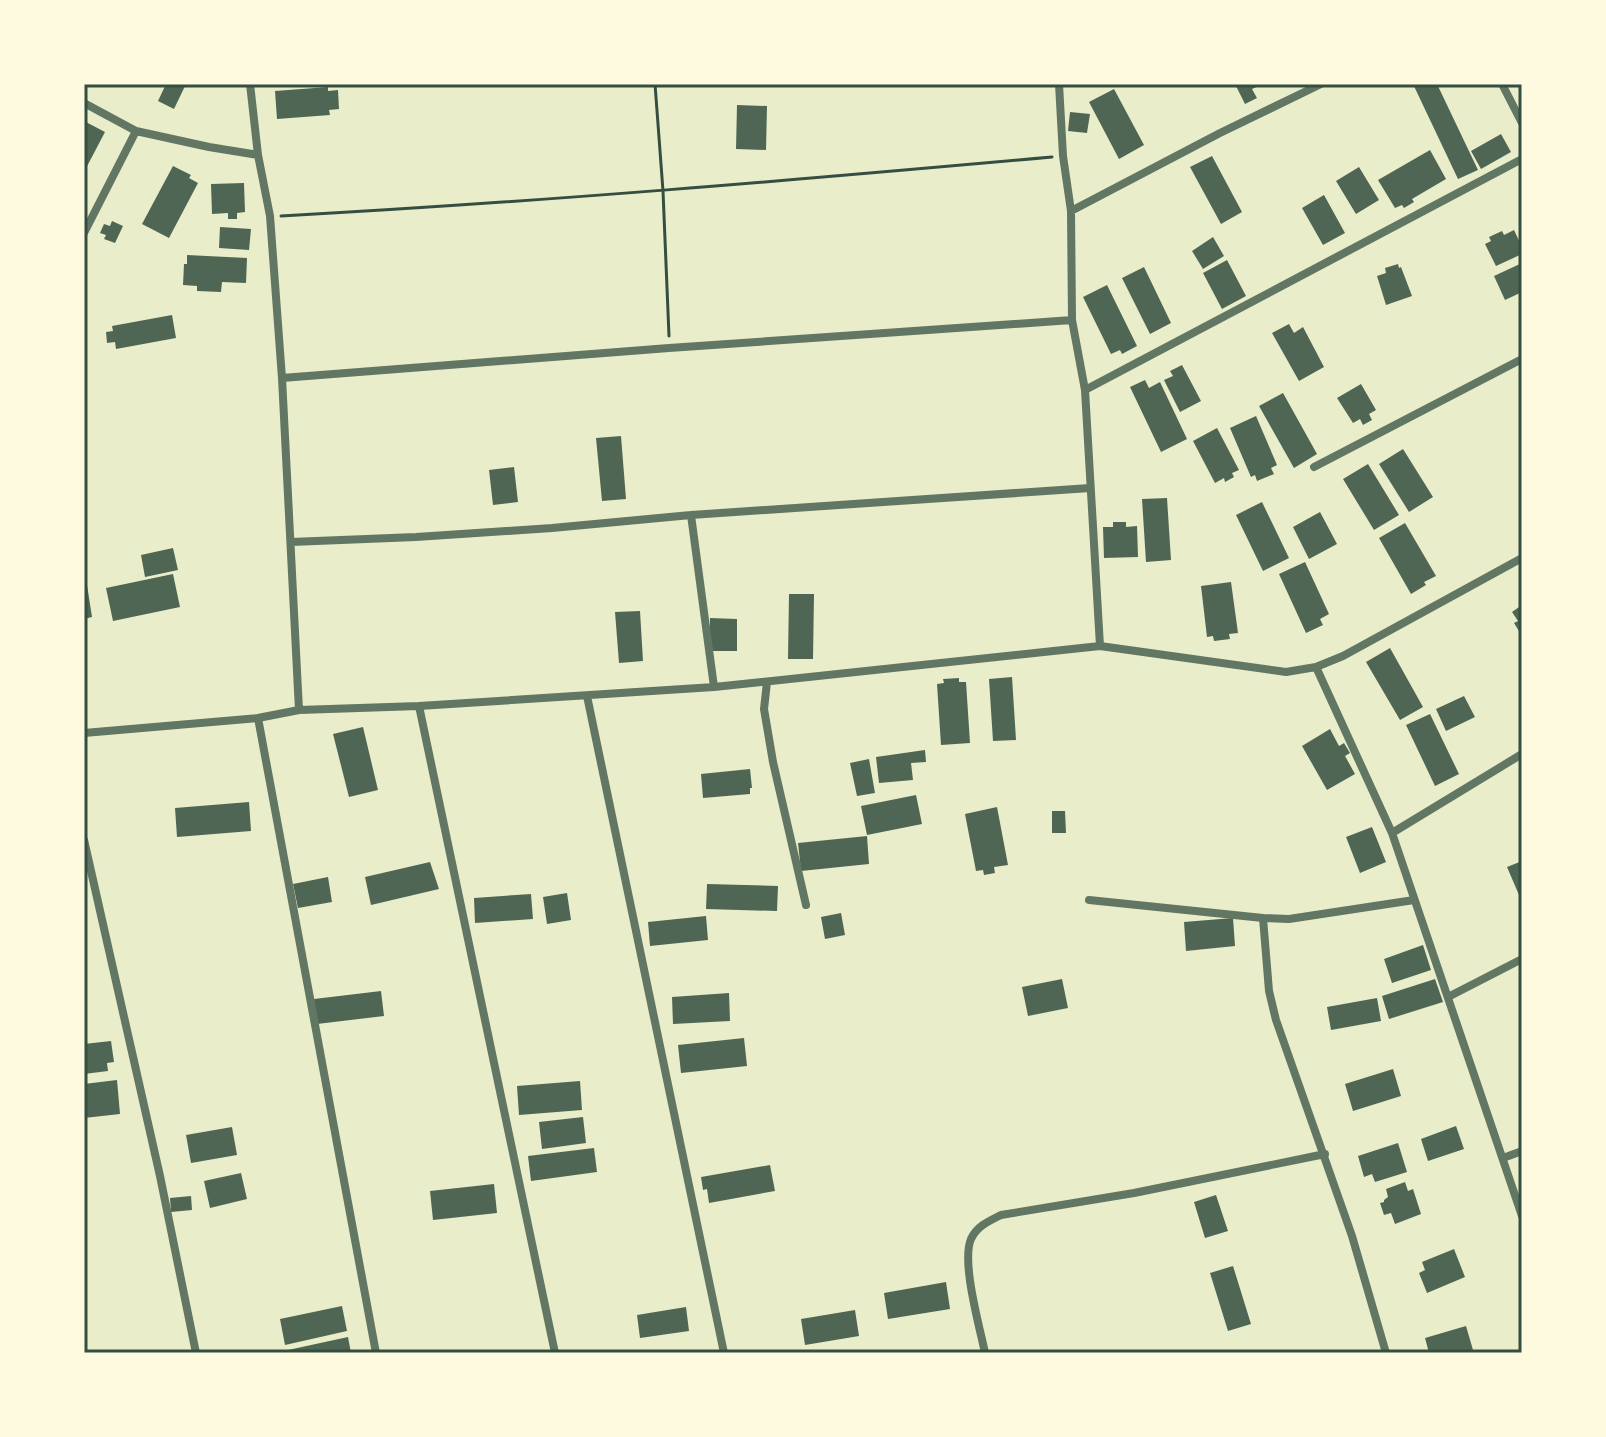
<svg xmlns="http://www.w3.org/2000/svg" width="1606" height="1437" viewBox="0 0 1606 1437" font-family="Helvetica,sans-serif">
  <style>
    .building { fill: #4f6655 }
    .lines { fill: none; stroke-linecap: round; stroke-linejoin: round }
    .path { stroke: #344e41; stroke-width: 3 }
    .minor { stroke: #617663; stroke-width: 8 }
    .neatline { fill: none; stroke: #344e41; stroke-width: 3 }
  </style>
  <rect width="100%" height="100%" fill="#e9edc9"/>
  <path class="building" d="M166,84h20l-12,25 -16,-8z
    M1235,84h28l-11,5 5,9 -12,6z
    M1413,84h24l41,86 -20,9z
    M328,87v4l10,-1 1,19 -10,1 1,5 -53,4 -2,-28z
    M1114,89l30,56 -25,14 -30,-57z
    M737,105l30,1 -1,44 -30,-1z
    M1070,112l20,2 -3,19 -19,-2z
    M84,121l21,11 -21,40z
    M1501,134l10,18 -30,17 -10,-18z
    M1430,150l16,29 -34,20 2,3 -10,6 -2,-3 -7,3 -17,-28z
    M1212,156l30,56 -21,12 -31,-57z
    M173,166l18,9 -2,3 9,5 -29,55 -27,-14z
    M1359,167l20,33 -23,14 -20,-33z
    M244,183l1,29 -8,1v6h-9v-6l-16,1 -1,-30z
    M1324,195l21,38 -22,12 -21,-37z
    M112,221l11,5 -8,17 -11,-4 2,-4 -6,-2 4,-9 6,2z
    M220,227l31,2 -2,21 -30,-2z
    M1514,230l8,17v7l-26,12 -11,-22 6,-3 -2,-4 13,-6 2,4z
    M1213,237l11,19 -21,13 -11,-18z
    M187,255l60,3 -1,25 -24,-1 -1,10 -24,-1v-5l-14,-1 1,-21h3z
    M1227,260l19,36 -24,13 -19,-36z
    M1522,263v29l-17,8 -11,-24z
    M1398,264l1,4 2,-1 11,29 -26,9 -9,-29 9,-3 -1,-5z
    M1144,267l27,56 -21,11 -28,-56z
    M1107,285l30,61 -15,8 -2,-4 -9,4 -28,-57z
    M172,315l4,23 -60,11 -1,-7 -8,1 -1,-11 7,-1 -1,-5z
    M1289,324l5,9 9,-6 21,40 -25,14 -27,-48z
    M1182,365l19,36 -21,11 -16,-32 9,-4 -3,-5z
    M1145,380l4,8 11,-6 27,57 -26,13 -31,-65z
    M1361,384l15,26 -7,4 3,6 -9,5 -3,-6 -7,4 -16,-25z
    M1283,393l34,61 -23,14 -35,-62z
    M1256,416l21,49 -6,3 3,6 -17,7 -2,-6 -4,2 -21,-49z
    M1217,428l22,42 -7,3 2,4 -9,5 -1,-4 -9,5 -22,-42z
    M621,436l5,63 -24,2 -6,-63z
    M1403,449l30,48 -24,15 -30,-48z
    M1368,464l31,51 -25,15 -31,-51z
    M514,467l4,35 -25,3 -4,-35z
    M1167,498l4,62 -25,2 -4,-63z
    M1262,502l27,56 -26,13 -27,-56z
    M1320,512l17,32 -28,15 -16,-32z
    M1113,522h13v5l11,-1 1,31 -34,1 -1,-31h10z
    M1405,523l31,53 -12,6 2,3 -15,9 -32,-56z
    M173,548l5,22 -33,7 -4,-22z
    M1305,562l24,52 -9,5 3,6 -17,8 -27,-59z
    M173,574l7,33 -67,14 -7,-33z
    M1231,582l7,51 -9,1 1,5 -16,2 -1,-5 -6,1 -6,-51z
    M84,585h3l5,32 -8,2z
    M789,594h25l-1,65h-25z
    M1522,605v31l-8,-13 4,-2 -6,-9z
    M640,611l3,50 -24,2 -4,-51z
    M710,618l27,1v32h-27z
    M1390,648l33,59 -23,13 -34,-58z
    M1012,677l4,63 -23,1 -4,-62z
    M959,678v4h7l4,61 -29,2 -4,-61 7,-1 -1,-4z
    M1464,696l11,21 -29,14 -10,-22z
    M1430,714l29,60 -24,12 -29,-61z
    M363,727l15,63 -29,7 -16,-63z
    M1330,729l9,17 5,-3 6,10 -5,3 10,18 -28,16 -25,-44z
    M925,750l1,12 -15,1 2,17 -34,3 -3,-26z
    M869,759l6,34 -18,3 -7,-33z
    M750,769l2,19h-2v6l-47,4 -2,-24z
    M916,795l6,29 -55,11 -6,-29z
    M249,802l2,29 -74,6 -2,-29z
    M997,807l11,58 -14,2 1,6 -11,2 -1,-5 -7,1 -11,-57z
    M1052,811h13l1,22h-14z
    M1372,827l14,35 -26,11 -14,-36z
    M867,836l2,28 -68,7 -3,-28z
    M1522,861v41l-15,-35z
    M430,862l9,27 -68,16 -6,-28z
    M328,877l4,25 -34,6 -5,-24z
    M707,884l71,2 -1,25 -71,-2z
    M567,893l4,27 -24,4 -4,-27z
    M531,894l2,25 -58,4 -1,-25z
    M841,913l4,22 -20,4 -4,-22z
    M706,916l2,24 -58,6 -2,-24z
    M1233,918l2,28 -49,5 -2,-29z
    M1423,945l8,25 -39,13 -8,-24z
    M1062,979l6,29 -40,8 -6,-29z
    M1435,979l8,23 -54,17 -7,-23z
    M381,991l3,25 -67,8 -3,-25z
    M729,993l1,28 -57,3 -1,-27z
    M1377,998l4,23 -50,9 -4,-23z
    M744,1038l3,28 -66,7 -3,-28z
    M111,1041l3,21 -7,1 1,8 -24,3v-30z
    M1393,1069l8,27 -48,15 -8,-27z
    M117,1080l3,34 -36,4v-34z
    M580,1081l2,29 -63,5 -2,-29z
    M583,1117l3,26 -44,6 -3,-27z
    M1456,1126l8,23 -36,12 -7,-22z
    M232,1127l5,28 -46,8 -5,-28z
    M1398,1143l9,29 -32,10 -3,-8 -8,3 -6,-21z
    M594,1148l3,24 -66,9 -3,-25z
    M770,1165l5,26 -66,12 -2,-14 -4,1 -2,-13z
    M241,1173l6,26 -37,9 -6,-27z
    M1405,1182l3,9 5,-2 8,25 -26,10 -4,-11 -7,2 -4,-12 4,-1v-2l4,-3 -2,-8z
    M494,1184l3,29 -64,7 -3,-29z
    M1216,1195l12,36 -23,7 -11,-36z
    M191,1196l1,14 -21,2 -1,-14z
    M1454,1249l11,28 -38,16 -8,-20 6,-3 -3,-8z
    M1233,1266l18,58 -23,7 -18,-58z
    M946,1282l4,27 -62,10 -4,-26z
    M342,1306l5,25 -62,14 -5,-26z
    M686,1307l3,24 -49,7 -3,-23z
    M855,1310l4,26 -54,9 -4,-26z
    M1466,1326l7,24 -11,3h-33l-4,-15z
    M348,1337l3,16h-62l-1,-3z"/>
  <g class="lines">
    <path class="path" d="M655,84l8,107 6,145
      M281,216c258,-14 514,-36 771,-59"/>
    <path class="minor" d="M250,84l8,71 12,61 12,162 17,332
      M1059,84l4,72 8,55 1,109 13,70 15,256
      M1502,84l20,39
      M84,103l52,28 73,16 49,8
      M1071,211l149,-78 101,-49
      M84,233l52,-102
      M282,378l387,-30 403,-28
      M1085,390l437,-231
      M1314,467l208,-108
      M691,515l23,172
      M291,542l125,-5 136,-9 139,-13 399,-27
      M1316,667l76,166 130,383
      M767,682l-3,27 9,53 33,143
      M587,696l137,657
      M419,706l136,647
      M258,718l118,635
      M84,733l174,-15 41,-8 120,-4 295,-19 386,-41 186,26 30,-5 27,-11 179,-98
      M1392,833l130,-79
      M84,840l76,336 36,177
      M1089,900l174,18
      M1448,997l74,-38
      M1503,1158l19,-7
      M985,1353c-5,-25 -24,-91 -14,-114 6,-13 18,-18 30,-24l133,-22 191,-39
      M1386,1353l-34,-117 -76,-216 -7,-29 -6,-73 26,1 125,-19"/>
  </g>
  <rect width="1606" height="1437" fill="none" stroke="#fefae0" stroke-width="172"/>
  <rect x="86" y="86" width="1434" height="1265" class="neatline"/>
</svg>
